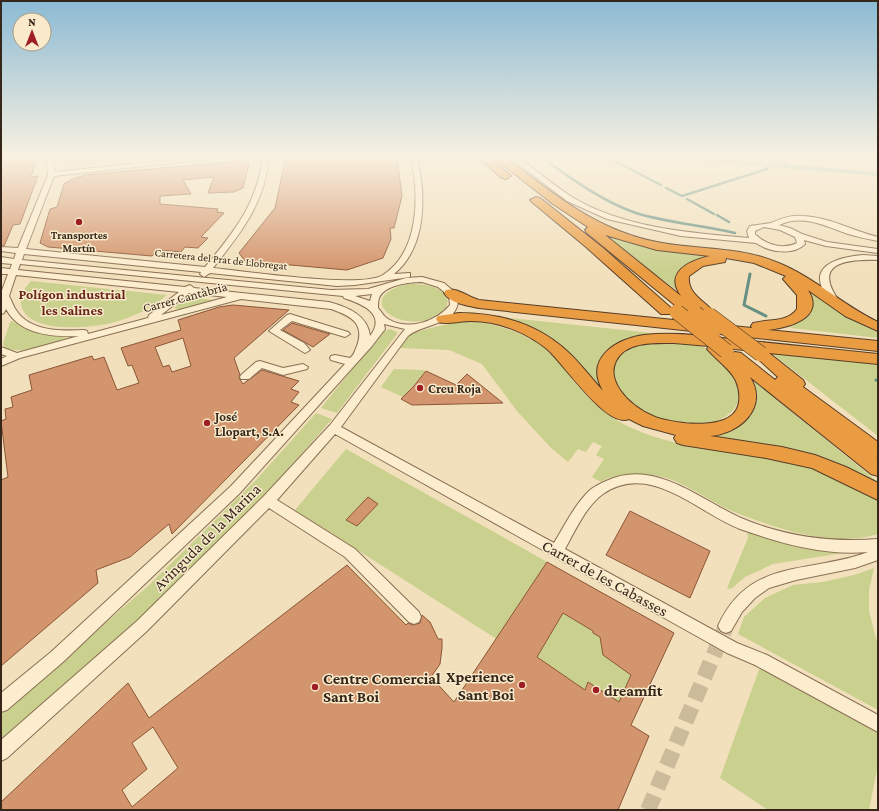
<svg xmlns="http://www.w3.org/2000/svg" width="879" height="811" viewBox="0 0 879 811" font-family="'Crimson Pro',serif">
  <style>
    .green { fill: #cad08e }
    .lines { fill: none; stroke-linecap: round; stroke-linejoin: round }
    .stream-far1 { stroke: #679084; stroke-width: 2.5 }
    .stream { stroke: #679084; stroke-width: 3 }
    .canal { fill: #a0c2b7; fill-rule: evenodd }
    .building { fill: #d3956d; stroke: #8b5637; fill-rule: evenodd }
    .minor-tunnel { stroke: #ccbb9b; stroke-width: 16; stroke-dasharray: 16 8; stroke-linecap: butt }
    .minor-casing { stroke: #8a6f54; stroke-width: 2 }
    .highway-casing { stroke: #573d29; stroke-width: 2 }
    .minor { fill: #fcedcf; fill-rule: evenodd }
    .highway { fill: #ea9c42; fill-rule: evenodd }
    .highway-bridge-casing { stroke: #573d29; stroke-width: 16; stroke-linecap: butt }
    .highway-bridge { stroke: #ea9c42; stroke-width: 15 }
    .poi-dot { fill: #9e1f23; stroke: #f8eacb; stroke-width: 1.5 }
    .labels { text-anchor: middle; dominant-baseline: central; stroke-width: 3; stroke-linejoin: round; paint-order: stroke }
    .far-poi-label { font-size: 11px; font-weight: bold; fill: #37271a; stroke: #f8eacb }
    .far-street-label { font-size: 11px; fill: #37271a; stroke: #f8eacb }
    .street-label { font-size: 13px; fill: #37271a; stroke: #f8eacb }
    .poi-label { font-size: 13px; font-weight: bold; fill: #37271a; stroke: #f8eacb; text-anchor: start }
    .neighbourhood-label { font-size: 14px; font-weight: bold; fill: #682516; stroke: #f8eacb }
    .near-street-label { font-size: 16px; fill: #37271a; stroke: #f8eacb }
    .near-poi-label { font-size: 16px; font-weight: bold; fill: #37271a; stroke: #f8eacb; text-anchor: start }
  </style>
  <rect width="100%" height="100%" fill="#f1e0bb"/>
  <path class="green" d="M61,157h41l-3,8 -28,2 -9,-2z
    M598,231l123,25 -34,8 -9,10 1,18z
    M31,281l136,14c-17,15 -38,24 -60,29 -21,4 -75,9 -85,-16 -4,-11 2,-19 9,-27z
    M799,282l79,48v8l-87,-10 -1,-2 9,-4 8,-7z
    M409,284c12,0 43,2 38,21 -1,5 -5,8 -10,11 -39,20 -86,-20 -28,-32z
    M186,297l29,3 -33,10 -8,-2z
    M483,315l206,22c-24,1 -65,-5 -82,15l3,47 -45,-46z
    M12,321l25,12 32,5c-20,6 -44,17 -64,10l-2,-4 7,-22z
    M470,321c31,3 64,15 87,37 6,5 9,13 14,20 15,18 32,36 54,47 49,24 103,26 156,36 34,6 67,21 97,40v33c-45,13 -94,-3 -136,-19 -44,-16 -65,-47 -118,-40 -7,1 -17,2 -23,7l-9,-5 12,-18 -8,-4 6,-9 -9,-4 -7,10 -8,-3 -10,13 -18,-15 -33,-36 -35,-47 -33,-14 -49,-2c3,-4 5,-9 9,-12 11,-7 47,-14 61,-15z
    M390,329l7,3v2l-60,79 -16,-5 61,-76z
    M658,343c11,0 33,-2 42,2 20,11 52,42 34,64 -25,30 -87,13 -110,-11 -7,-6 -11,-16 -11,-24 0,-23 26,-30 45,-31z
    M770,352l108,11v73z
    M394,369l29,1 3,1 -23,26 -22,-10z
    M750,378l128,104v5l-13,-7 -166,-45 43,-12c16,-13 13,-27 8,-45z
    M316,413l16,6c-101,118 -214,222 -331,324v-29l147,-128 109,-107z
    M346,449l328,184 -43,92 -336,-215z
    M747,532l58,17 38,4 -70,11 -28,13 -14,12 -4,-1 21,-50z
    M874,568l-5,22v21l9,35v64l-140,-76 6,-17 21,-19 28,-13 30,-3 31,-7z
    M761,664l117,65v35l-9,46h-101l-48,-32z"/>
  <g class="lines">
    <path class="stream-far1" d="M541,157c30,21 60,44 95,56 32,10 66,12 99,20
      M607,157l54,28
      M774,157l19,10
      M666,188l16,8 85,-27 2,-4
      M687,199l27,15
      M717,215l12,7"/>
    <path class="stream" d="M750,274l-6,31 22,11
      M876,380l2,1"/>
    <path class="canal" d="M669,157h33l176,15v4l-206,-17z"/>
  </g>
  <path class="building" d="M1,157h22l3,2 12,-2 -7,20 7,-1 -18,48 -7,1 -9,21h-3z
    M291,157h106l5,39 -8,32h-4l1,11 -8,19 -36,12 -102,-9 -6,-8 36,-45 10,-47z
    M239,161l10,3 -6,24 -9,4 -26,1 6,-16 -31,3 8,14 -31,2v8l58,5 -1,3 7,1 -23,24 7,1 -10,10 -13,-1 -4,5 -23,-2 -6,6 -104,-9 -8,-4 10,-34 7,-2 7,-23 6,-4 15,-5z
    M233,305l56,5 -55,48 6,17 -1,3 4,6 19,-14 37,11 -8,8 8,3 -8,10 8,3 -127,129 -3,-10 -39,33 -34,13 2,13 -97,83v-186l7,-3 -7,-56 5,-2 -1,-10 8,-2 -2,-10 21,-7 -3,-15 63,-19 2,4 10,-3 13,33 22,-7 -7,-18 -4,1 -7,-18 60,-18 -3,-10 41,-13zM183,338l8,28 -19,6 -3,-7 -6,2 -8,-20z
    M292,323l38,11 -17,13 -30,-17z
    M426,371l30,14 11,-11 36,29 -91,2 -11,-6 12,-12z
    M368,497l10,7 -21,22 -11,-6z
    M630,511l80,40 -20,47 -84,-43z
    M547,562l127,71 -43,92 18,11 -31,74h-617v-8l127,-119 21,35 198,-153 59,60 2,-2 5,2 7,-2 2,-8 8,7 8,17h4v9l-2,16 -9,13 23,25zM563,613l30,18v2l7,4 3,18 28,20 -12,27 -31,-20 -3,8 -48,-33zM153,727l25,41 -46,39 -10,-17 25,-21 -15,-26z"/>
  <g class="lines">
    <path class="minor-tunnel" d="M648,810l78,-184"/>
    <g class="minor-casing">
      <path id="minor" d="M46,157h6l3,15 145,-15h26l-172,19 -28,73 179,18c29,-35 52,-63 58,-110h6c-4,46 -28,76 -56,111 31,3 148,21 170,7 37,-24 36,-80 28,-118h6c9,38 10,90 -23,117l16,-1v4l-55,8 -18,1 -127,-13 -6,4 -4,-3 1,-2 -177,-18 -2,6 309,30 37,-1 38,-11 16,-1 22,6 14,12c3,31 -32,27 -50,41l-67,91 213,116c11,-18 21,-39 36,-53 5,-4 10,-6 16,-9 48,-23 93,18 135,37 42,18 92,25 137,21v21l-23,8 -59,12 -27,8 -14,10 -13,14 -11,19 -5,2 -5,-2 -3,-5c31,-69 92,-52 150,-74 -44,4 -88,-9 -128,-23 -42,-16 -90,-68 -137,-35 -17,12 -28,37 -38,55l172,94 30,12 111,60v17l-123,-67 -28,-12 -392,-219 -58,66 78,49 64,63 2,5 -2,5 -5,2 -5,-2 -64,-65 -76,-49 -122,123 -140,127 -6,3v-21l136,-119 126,-124 67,-72 75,-96 -21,-5 1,5 -13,17 -133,148 -176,168 -56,48 -6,2v-19l50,-41 180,-166 114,-122 -14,-4 -1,-2 1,-2 4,-1 15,3c5,-4 4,-6 7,-12 8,-23 -6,-30 -26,-37l-90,-10 -221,59 -19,8v-7l6,-3 -6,-2v-7l16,6 62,-17c-26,1 -59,-1 -73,-27l-2,4 -3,1v-21l7,-19h-7v-6l9,1 2,-5 -11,-1v-6l13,2 2,-6 -15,-2v-4l17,1 30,-73zM20,264l323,32 1,2c18,6 43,16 26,38 -2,-21 -23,-29 -41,-34l-135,-14 -4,-3 -5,2 -167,-17zM16,275l163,17 -30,23 -1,3 -60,16 -1,-3 -3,-1c-22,1 -54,2 -68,-20 -3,-4 -4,-9 -7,-14zM422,282l16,5 11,9 1,9c-14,17 -42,26 -62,14 -4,-2 -7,-8 -10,-11 0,-3 0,-7 1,-10 5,-13 31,-16 43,-16zM189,293l38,4 -66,18zM372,294l-2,7 -15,-5z
        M510,157h8c18,13 35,28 54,40 51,31 119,36 177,41l-2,-7 3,-5c7,-1 15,-2 21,-3 10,-4 19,-8 30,-7 26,0 52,15 77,21v4c-10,-2 -20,-4 -30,-7 -23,-8 -45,-20 -69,-9l11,3 12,6 25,8 51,7v4l-52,-7 -22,-6 1,4c-12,12 -36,8 -49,-1l-75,-7 -74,-17 -40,-18zM764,227l16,3 15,7 2,6c-14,7 -31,2 -42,-9v-3z
        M863,255l15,1v4c-32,-1 -67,3 -38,42l-5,3 -3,-1c-28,-34 -3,-46 31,-49z
        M290,314l58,18 2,2 -5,3 -53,-16 -12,9 24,13 6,7 -5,3 -36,-22 18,-16z
        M260,361l23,7 20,-4 5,3 -1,2 -24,6 -21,-7 -13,11h-8l-1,-2 1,-2 15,-13z"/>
    </g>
    <g class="highway-casing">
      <path id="highway" d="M477,157h12l22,19 -5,3 -4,-1z
        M493,157h12c47,36 92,74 152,85 39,8 81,4 119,20 37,14 66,43 102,60v9l-33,-15 -37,-26c18,28 -20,38 -40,40l110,11v10l-399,-43c-12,-3 -28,-4 -35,-15l2,-3c11,-3 22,7 33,10l273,28 -1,-2 2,-3c14,-4 34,0 44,-14v-14l-14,-16 3,-3 -32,-13 -28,-5 -1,4 -22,4 -14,10c-2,20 18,25 27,39l-2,3c-7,2 -10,0 -16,-5l-6,3 -5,-1 -100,-82 -2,-3 3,-3 -35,-23zM605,235l52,15 53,6c-21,5 -46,16 -29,40z
        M536,197l4,1 63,50 68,60 2,3 -2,3h-10l-75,-67 -54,-45 -2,-2z
        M459,313c41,0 79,11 109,39 13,12 23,26 35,39 -19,-33 13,-52 41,-56 33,-4 66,2 98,5 45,5 91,9 136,14v10l-109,-11 34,27 2,4 -2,3 75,55v16l-2,-1 2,2v17l-7,-2 -121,-97c19,30 -10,57 -40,59l72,11 33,8 31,12 32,16v17l-66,-32 -46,-10 -83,-13 -6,-2 -3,-5 2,-3 -33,-9 -14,-7c-22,10 -65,-55 -82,-70 -21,-17 -49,-28 -76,-28 -11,0 -23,4 -33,1l-2,-3 2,-3zM674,343l35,3 -2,3 3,3c8,9 21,18 26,29 3,7 4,14 3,21 -4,31 -64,22 -84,15 -14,-6 -27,-15 -35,-27 -6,-9 -9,-19 -4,-29 10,-20 39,-18 58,-18zM723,348l32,3 -2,3 3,3 22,20 -3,3 -34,-27 -6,-1 -6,2z"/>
    </g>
    <use href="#minor" class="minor"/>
    <use href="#highway" class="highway"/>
    <g class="highway-bridge-casing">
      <path id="highway-bridge" d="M677,312l49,39
        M695,313l20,16
        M709,315l52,39"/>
    </g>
    <use href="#highway-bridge" class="highway-bridge"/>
  </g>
  <linearGradient id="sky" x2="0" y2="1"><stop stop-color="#8bbad4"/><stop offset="0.58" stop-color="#f9f1e0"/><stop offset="1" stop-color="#f9f1e0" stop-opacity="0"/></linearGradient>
  <rect width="879" height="271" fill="url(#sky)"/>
  <g class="poi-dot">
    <circle cx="79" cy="222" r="4"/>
    <circle cx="420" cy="388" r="4"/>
    <circle cx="207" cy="423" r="4"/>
    <circle cx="522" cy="685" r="4"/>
    <circle cx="315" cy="687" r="4"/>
    <circle cx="596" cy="690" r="4"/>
  </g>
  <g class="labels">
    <g class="far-poi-label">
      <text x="79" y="235">Transportes<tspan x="79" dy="13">Martín</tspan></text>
    </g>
    <g class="far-street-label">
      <text transform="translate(221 259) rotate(6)">Carretera del Prat de Llobregat</text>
    </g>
    <g class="street-label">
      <text transform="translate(185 297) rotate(-15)">Carrer Cantàbria</text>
    </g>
    <g class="poi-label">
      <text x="428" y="388">Creu Roja</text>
      <text x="215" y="416">José<tspan x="215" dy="15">Llopart, S.A.</tspan></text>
    </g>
    <g class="neighbourhood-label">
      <text x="72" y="294">Polígon industrial<tspan x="72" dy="16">les Salines</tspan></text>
    </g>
    <g class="near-street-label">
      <text transform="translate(207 537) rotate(-45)">Avinguda de la Marina</text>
      <text transform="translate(605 578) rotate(29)">Carrer de les Cabasses</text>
    </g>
    <g class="near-poi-label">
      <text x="514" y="676" text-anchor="end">Xperience<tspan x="514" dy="18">Sant Boi</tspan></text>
      <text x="323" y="678">Centre Comercial<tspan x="323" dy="18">Sant Boi</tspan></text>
      <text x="604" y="690">dreamfit</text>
    </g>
  </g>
  <rect width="879" height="811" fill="none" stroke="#37271a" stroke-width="4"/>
  <g transform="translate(32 32)"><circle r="19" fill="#f8eacb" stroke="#ab9c84"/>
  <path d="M0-3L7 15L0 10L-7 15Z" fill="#9e1f23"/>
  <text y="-6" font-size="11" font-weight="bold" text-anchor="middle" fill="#37271a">N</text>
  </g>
</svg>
